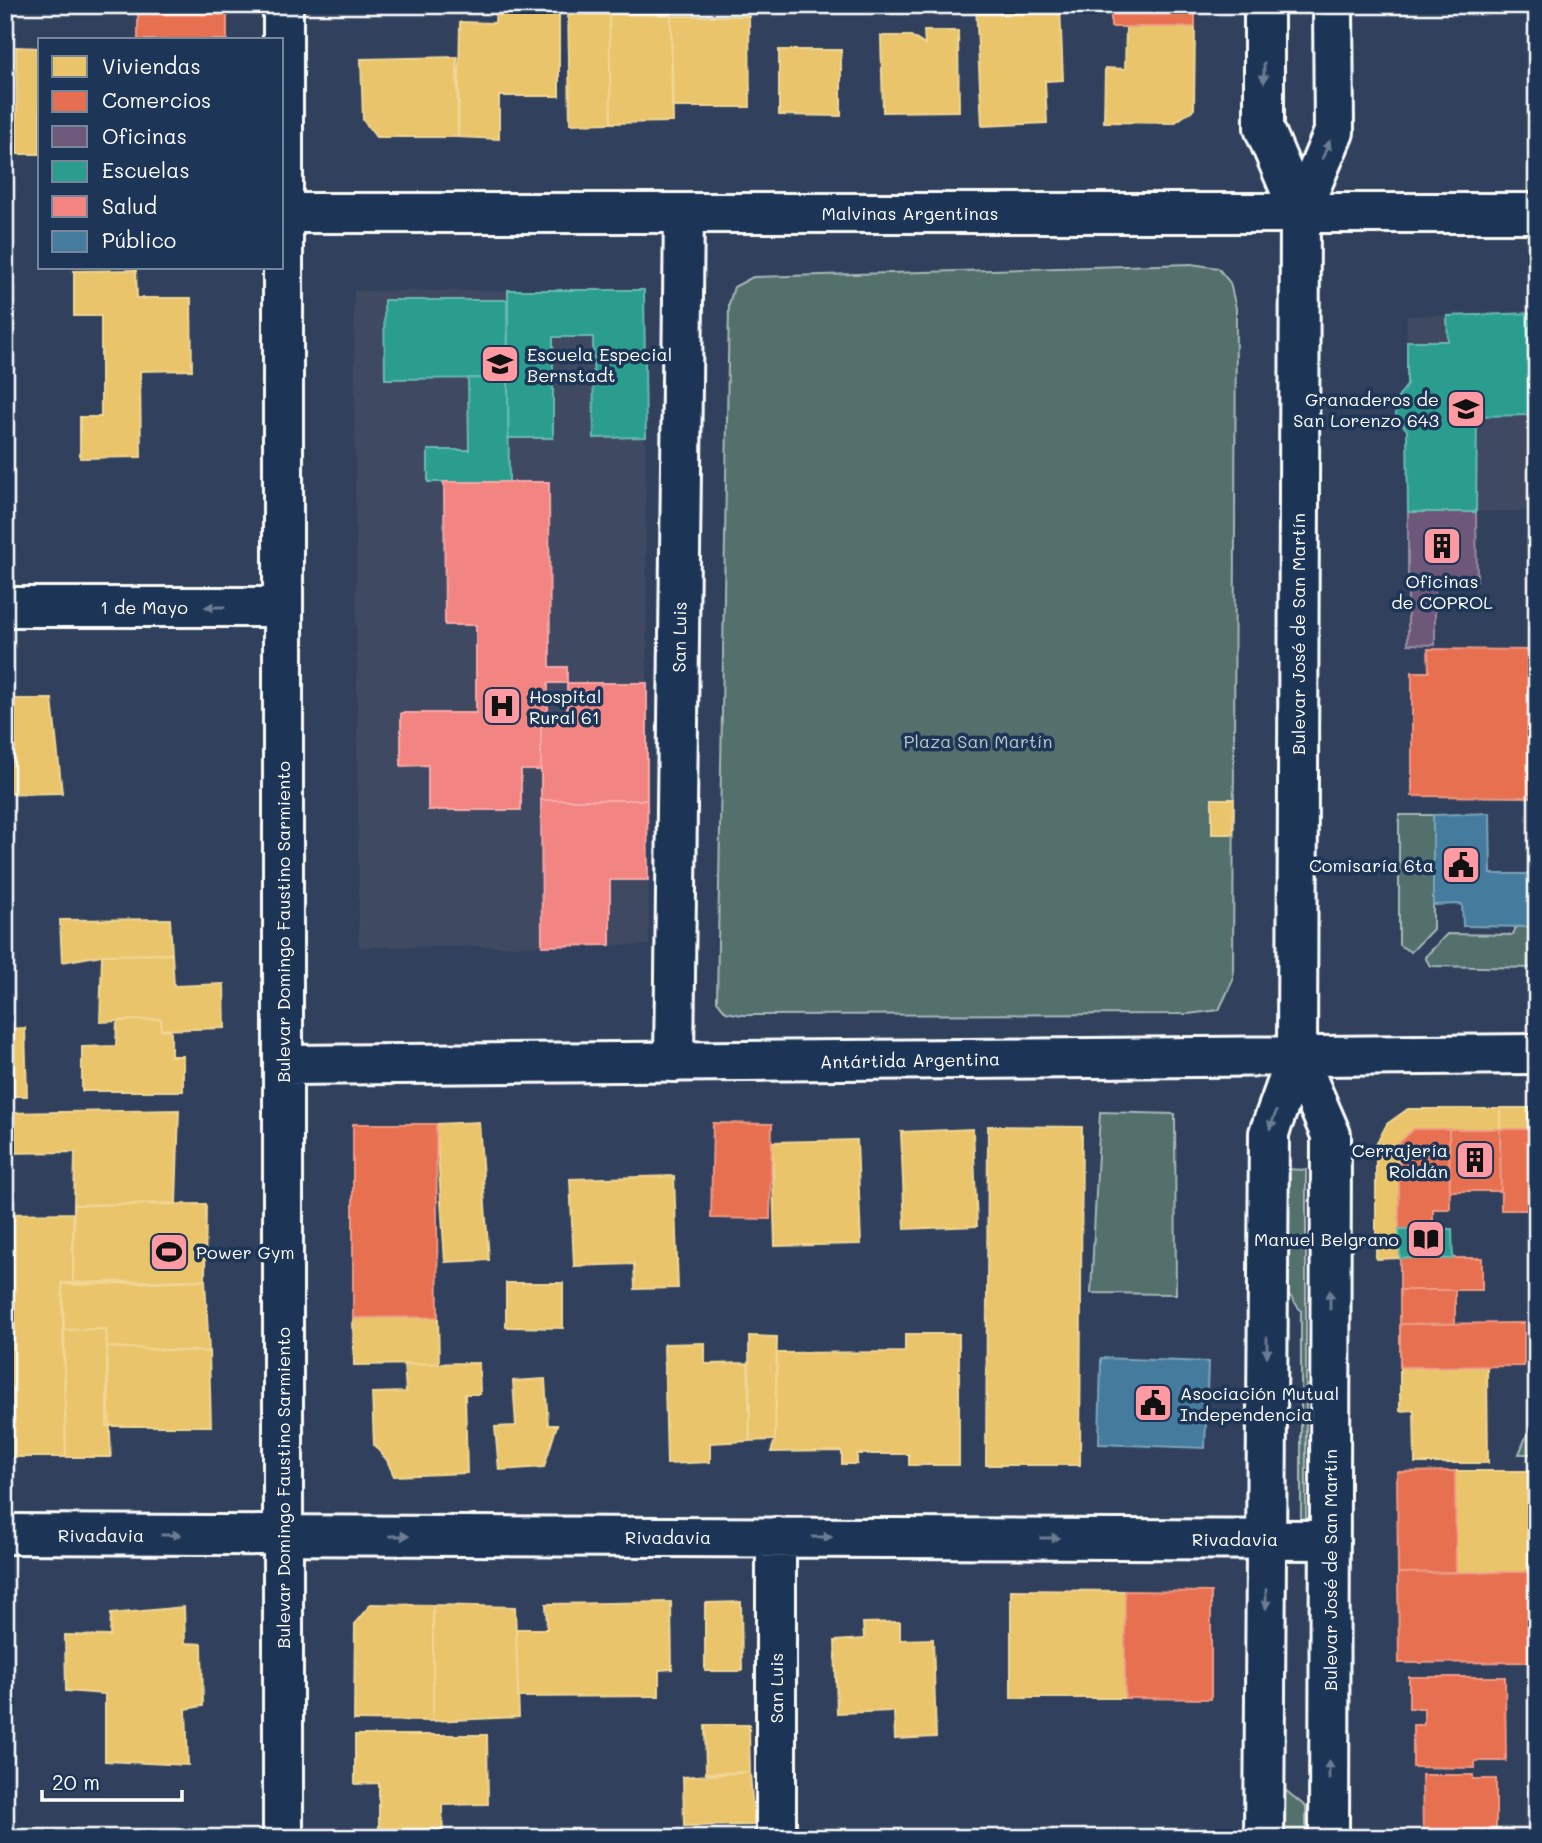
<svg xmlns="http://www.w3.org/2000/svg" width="1542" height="1843" viewBox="0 0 1542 1843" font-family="Mali,sans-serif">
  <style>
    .built { fill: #3f4a62 }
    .green { fill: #536f6d; stroke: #a9b7b6; stroke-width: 2 }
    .homes { fill: #e9c46a; stroke: #f0d697; stroke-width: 2 }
    .shops { fill: #e76f51; stroke: #ee9a85; stroke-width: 2 }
    .offices { fill: #6d597a; stroke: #998ba2; stroke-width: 2 }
    .schools { fill: #2a9d8f; stroke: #6abab1; stroke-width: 2 }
    .health { fill: #f28482; stroke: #f6a9a8; stroke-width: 2 }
    .public { fill: #457b9d; stroke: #7da3ba; stroke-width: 2 }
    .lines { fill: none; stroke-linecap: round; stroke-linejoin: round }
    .street-casing { stroke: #fff; stroke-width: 44 }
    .secondary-casing { stroke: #fff; stroke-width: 44 }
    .street { stroke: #1d3557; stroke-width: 38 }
    .secondary { stroke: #1d3557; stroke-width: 38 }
    .oneway { fill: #6c7c92 }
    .labels { text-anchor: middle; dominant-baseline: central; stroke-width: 7; stroke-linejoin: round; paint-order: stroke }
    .street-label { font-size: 18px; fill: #fff; stroke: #1d3557 }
    .poi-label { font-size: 18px; fill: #fff; stroke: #1d3557; text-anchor: start }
    .park-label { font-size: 18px; fill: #bac5c5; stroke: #1d3557 }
  </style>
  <rect width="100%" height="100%" fill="#31415d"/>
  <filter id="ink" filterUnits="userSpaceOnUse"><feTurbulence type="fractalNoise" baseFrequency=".0143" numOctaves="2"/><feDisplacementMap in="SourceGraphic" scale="14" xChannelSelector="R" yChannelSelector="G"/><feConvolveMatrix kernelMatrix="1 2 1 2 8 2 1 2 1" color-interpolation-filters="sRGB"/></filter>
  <g filter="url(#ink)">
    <path class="built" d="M644,290l5,655 -290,2 -5,-656z
      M1537,313v198l-129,1 -1,-82 -11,-13 -1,-15 12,-17v-69z"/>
    <path class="green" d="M1191,264l27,4 12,15 6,25 -3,672 -14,30 -31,4 -446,1 -16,-3 -9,-11 12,-697 5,-17 19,-10z
      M1399,815h34v114l-22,23 -12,-7z
      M1515,927h22v41l-107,-2 -5,-9 22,-23 66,1z
      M1100,1112l75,2 1,180 -85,-1z
      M1285,1169l21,1v352h-5v-211l-16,-22z
      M1537,1423v31h-18l11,-27z
      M1284,1789l22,18v31h-22z"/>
    <path class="homes" d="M496,5h63v91h-60v43l-41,-2 2,-115 35,1z
      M568,5h41l2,118 -41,1z
      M609,5h62l2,117 -62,1z
      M1060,5l3,75 -18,1 2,42 -65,3 -6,-120z
      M671,16h78l1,91h-78z
      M1126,27h69l-1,82 -20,14 -70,-1 1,-54 20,1z
      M924,31h34l1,80 -76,1 -2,-76h30l14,9z
      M16,47l24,1v106h-23z
      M779,50h62v66l-62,-1z
      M457,57l1,80h-82l-13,-17 -2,-61z
      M136,270l1,28h54l1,72 -52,1 1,86 -61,1v-41h21v-101h-27v-45z
      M5,699h47l10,94 -48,1 -9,-3z
      M1212,799h22l-1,35h-21z
      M170,919l2,35 -70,1 -40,7 -2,-42z
      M172,954l2,32 50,-2 1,44 -64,2v-11l-61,3 2,-67z
      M161,1019v11l10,-1v27h12v35h-101v-44l34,-1 1,-25z
      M25,1028l2,68h-22v-67z
      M1500,1108h37v21h-37z
      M1500,1108v21h-86l-15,14 1,115 -24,1v-114l11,-21 21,-15z
      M179,1110l-3,93 -102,2 1,-53 -70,1v-40z
      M479,1122l10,138 -44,2 -9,-138z
      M988,1126l94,1 -2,338h-94z
      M973,1129l4,97 -72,3 -4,-97z
      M857,1140l4,104 -86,2 -3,-104z
      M674,1176l4,112 -43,1 -1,-25 -60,2 -4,-87z
      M206,1204l-1,76 -132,5 1,-80z
      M73,1213v72l-11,-2 4,174h-61v-243z
      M205,1280l4,72 -102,-5 -1,-18 -42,1 -2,-47z
      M506,1283h57v45l-57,-1z
      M438,1317l1,47 -85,1 -1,-47z
      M106,1329l5,128h-45l-2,-127z
      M905,1334h54v131h-50v-11h-52v10h-15v-13l-71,1 4,-12 2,-87 128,-1z
      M749,1336l28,1 -2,103 -25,1z
      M705,1343v21l43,-1 2,78 -40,2v19l-43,2 -3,-120z
      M107,1347l102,5 2,74h-104z
      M479,1363l1,31h-15l2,79 -73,3 -7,-16 -13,-15 -2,-52 34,-1 -2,-28z
      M1400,1367h87l1,96h-73l-1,-53 -14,1z
      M545,1379l3,46h9l-13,42 -45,3 -4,-43 21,-1 -3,-45z
      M1455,1471h73v101h-72z
      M1011,1590l114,1v107h-114z
      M671,1602l1,67 -13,1v26l-141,1 -2,-68h31l-1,-25z
      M741,1602l1,69h-37v-68z
      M371,1604l62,1v116l-79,-1 1,-97z
      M433,1605l82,2 4,110 -86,4z
      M184,1607l1,36 17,1 1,62 -17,3 2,56 -83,-4v-67l-39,-3 -1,-56 45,1 1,-22z
      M900,1622v18l33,-1 3,98 -41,2 -1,-28 -57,2 -2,-72 29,-2 -1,-16z
      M705,1725h44l1,47 -44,1z
      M355,1735h132l1,69 -46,1 1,33h-64v-55l-24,1z
      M750,1772l4,53 -70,1 -1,-49z"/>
    <path class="shops" d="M138,5h89v35h-89z
      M1111,5h84v22h-84z
      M1428,649l109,1v147l-125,-1v-124h17z
      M713,1123l59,1 -2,95 -59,-1z
      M353,1124h83l2,193 -85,1z
      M1414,1129h35l1,80h-17v20h-34v-86z
      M1449,1129h51l1,62h-51z
      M1500,1129h37v81h-36z
      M1400,1258h82v32h-82z
      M1400,1290h55v34h-55z
      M1524,1323v43l-124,1v-43z
      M1455,1471l1,101 -58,1 -1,-101z
      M1528,1572h9v90l-138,1 -1,-90z
      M1125,1591l86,1v107l-86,-1z
      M1409,1677h96l1,84h-31v7l-62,-1v-42h11v-17h-15z
      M1422,1775h51v4h23v57l-73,2z"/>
    <path class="offices" d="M1408,512h68l1,69h-42v64l-27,-1z"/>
    <path class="schools" d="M508,290h136l2,147 -52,1 -1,-101h-40v101h-45z
      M384,300h123l1,78 -123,1z
      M1537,313v102l-60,1 -1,96h-68l-1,-82 -11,-13 -1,-15 12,-17v-44h41l-1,-25z
      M468,378h40l1,104h-81v-32h41z
      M1399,1229h53l1,30 -53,-1z"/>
    <path class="health" d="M444,482h105l1,185h17v16h-19v39h-7v48h-20v40h-93v-45l-27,1v-53h75v-88h-31z
      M567,683h80v117h-106v-78h26z
      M541,800h106l1,80h-38v65l-68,1z"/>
    <path class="public" d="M1490,813l1,61h43l3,-18v71l-74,-1 -1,-22 -29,1v-90z
      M1101,1358l107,4 -3,86 -106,-4z"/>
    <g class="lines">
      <g class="street-casing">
        <path id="street" d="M5,607h278
          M674,1062l10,-849
          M5,1534l1325,6
          M776,1838v-301"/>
      </g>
      <g class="secondary-casing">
        <path id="secondary" d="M283,5v1833
          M1264,5v123l36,85
          M283,213h1254
          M1297,1056l34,79 -2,703
          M283,1065l1254,-11
          M1264,1838l5,-705 28,-77 3,-843 34,-81 -1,-127"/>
      </g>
      <use href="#street" class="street"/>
      <use href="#secondary" class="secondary"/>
    </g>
    <defs><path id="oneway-solid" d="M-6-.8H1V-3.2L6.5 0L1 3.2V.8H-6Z" transform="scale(1.75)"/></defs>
    <g class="oneway">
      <use href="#oneway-solid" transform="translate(1264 73) rotate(90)"/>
      <use href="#oneway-solid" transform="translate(1326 150) rotate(-67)"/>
      <use href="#oneway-solid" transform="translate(215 607) rotate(180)"/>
      <use href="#oneway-solid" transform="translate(1273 1120) rotate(110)"/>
      <use href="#oneway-solid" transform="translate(1330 1300) rotate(-90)"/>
      <use href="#oneway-solid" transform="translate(1267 1347) rotate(90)"/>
      <use href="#oneway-solid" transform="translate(171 1535)"/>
      <use href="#oneway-solid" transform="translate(399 1536)"/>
      <use href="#oneway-solid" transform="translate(822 1537)"/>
      <use href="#oneway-solid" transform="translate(1050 1538)"/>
      <use href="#oneway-solid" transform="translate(1266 1599) rotate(90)"/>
      <use href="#oneway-solid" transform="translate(1329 1770) rotate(-90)"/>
    </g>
  </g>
  <defs>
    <g id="school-square" transform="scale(2.0125)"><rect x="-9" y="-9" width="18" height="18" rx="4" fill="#ff9aa2" stroke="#1d3557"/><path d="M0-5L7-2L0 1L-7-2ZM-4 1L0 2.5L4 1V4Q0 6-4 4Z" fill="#111"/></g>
    <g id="building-square" transform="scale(2.0125)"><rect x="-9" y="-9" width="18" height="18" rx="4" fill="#ff9aa2" stroke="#1d3557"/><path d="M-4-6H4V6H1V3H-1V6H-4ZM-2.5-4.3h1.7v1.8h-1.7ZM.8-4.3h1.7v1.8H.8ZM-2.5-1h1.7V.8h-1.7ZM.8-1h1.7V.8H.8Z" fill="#111"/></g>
    <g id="hospital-square" transform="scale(2.0125)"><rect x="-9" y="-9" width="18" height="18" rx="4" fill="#ff9aa2" stroke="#1d3557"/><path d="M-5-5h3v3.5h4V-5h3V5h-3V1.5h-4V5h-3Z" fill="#111"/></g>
    <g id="civic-square" transform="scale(2.0125)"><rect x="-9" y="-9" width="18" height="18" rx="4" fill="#ff9aa2" stroke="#1d3557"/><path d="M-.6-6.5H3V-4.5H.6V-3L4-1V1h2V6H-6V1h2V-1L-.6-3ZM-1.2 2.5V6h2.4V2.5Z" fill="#111"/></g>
    <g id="library-square" transform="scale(2.0125)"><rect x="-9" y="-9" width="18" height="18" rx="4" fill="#ff9aa2" stroke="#1d3557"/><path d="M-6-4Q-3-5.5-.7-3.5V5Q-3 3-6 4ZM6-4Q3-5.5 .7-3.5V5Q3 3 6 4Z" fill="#111"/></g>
    <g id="stadium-square" transform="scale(2.0125)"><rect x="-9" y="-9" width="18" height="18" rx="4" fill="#ff9aa2" stroke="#1d3557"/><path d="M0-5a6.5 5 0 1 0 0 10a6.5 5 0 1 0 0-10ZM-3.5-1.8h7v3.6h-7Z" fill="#111"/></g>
  </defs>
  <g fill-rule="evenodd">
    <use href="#school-square" x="500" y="364"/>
    <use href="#school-square" x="1466" y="409"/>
    <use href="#building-square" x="1442" y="546"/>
    <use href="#hospital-square" x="502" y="706"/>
    <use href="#civic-square" x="1461" y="865"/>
    <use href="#building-square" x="1475" y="1160"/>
    <use href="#library-square" x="1426" y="1239"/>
    <use href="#stadium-square" x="169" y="1252"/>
    <use href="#civic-square" x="1153" y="1403"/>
  </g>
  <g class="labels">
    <g class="street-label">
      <text x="910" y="213">Malvinas Argentinas</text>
      <text x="144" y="607">1 de Mayo</text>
      <text transform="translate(1298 634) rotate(-90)">Bulevar José de San Martín</text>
      <text transform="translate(679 637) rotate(-89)">San Luis</text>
      <text transform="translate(283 922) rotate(-90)">Bulevar Domingo Faustino Sarmiento</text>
      <text transform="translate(910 1060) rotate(-1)">Antártida Argentina</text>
      <text transform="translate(283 1488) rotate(-90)">Bulevar Domingo Faustino Sarmiento</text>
      <text x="101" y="1535">Rivadavia</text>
      <text x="668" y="1537">Rivadavia</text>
      <text x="1235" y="1539">Rivadavia</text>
      <text transform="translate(1330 1570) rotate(-90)">Bulevar José de San Martín</text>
      <text transform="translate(776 1688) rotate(-90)">San Luis</text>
    </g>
    <g class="poi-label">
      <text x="527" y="354">Escuela Especial<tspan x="527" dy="21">Bernstadt</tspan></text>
      <text x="1439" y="399" text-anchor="end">Granaderos de<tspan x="1439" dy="21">San Lorenzo 643</tspan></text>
      <text x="1442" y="581" text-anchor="middle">Oficinas<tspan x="1442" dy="21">de COPROL</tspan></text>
      <text x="529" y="696">Hospital<tspan x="529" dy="21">Rural 61</tspan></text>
      <text x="1434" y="865" text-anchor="end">Comisaría 6ta</text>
      <text x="1448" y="1150" text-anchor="end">Cerrajería<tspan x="1448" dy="21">Roldán</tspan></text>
      <text x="1399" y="1239" text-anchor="end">Manuel Belgrano</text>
      <text x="196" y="1252">Power Gym</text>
      <text x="1180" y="1393">Asociación Mutual<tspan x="1180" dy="21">Independencia</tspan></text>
    </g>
    <g class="park-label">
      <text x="978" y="741">Plaza San Martín</text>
    </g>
  </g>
  <rect width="1542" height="1843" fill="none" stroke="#1d3557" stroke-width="28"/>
  <rect x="14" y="14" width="1514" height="1815" fill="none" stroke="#fff" stroke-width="2.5" filter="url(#ink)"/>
  <rect x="38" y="38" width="245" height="231" fill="#1d3557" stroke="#77869a" stroke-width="2"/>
  <rect x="52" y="56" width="35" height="21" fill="#e9c46a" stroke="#77869a" stroke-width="2"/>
  <text x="102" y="74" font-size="21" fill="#ffffff">Viviendas</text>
  <rect x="52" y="91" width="35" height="21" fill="#e76f51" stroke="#77869a" stroke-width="2"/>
  <text x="102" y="108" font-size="21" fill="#ffffff">Comercios</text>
  <rect x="52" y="126" width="35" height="21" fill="#6d597a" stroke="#77869a" stroke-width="2"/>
  <text x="102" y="144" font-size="21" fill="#ffffff">Oficinas</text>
  <rect x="52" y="161" width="35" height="21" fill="#2a9d8f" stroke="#77869a" stroke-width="2"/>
  <text x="102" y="178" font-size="21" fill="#ffffff">Escuelas</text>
  <rect x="52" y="196" width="35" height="21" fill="#f28482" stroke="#77869a" stroke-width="2"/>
  <text x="102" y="214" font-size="21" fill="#ffffff">Salud</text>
  <rect x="52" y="231" width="35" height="21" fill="#457b9d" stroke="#77869a" stroke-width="2"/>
  <text x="102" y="248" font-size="21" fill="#ffffff">Público</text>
  <path d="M42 1790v10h140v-10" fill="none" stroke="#ffffff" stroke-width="3.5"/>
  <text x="52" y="1790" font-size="21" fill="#ffffff" stroke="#1d3557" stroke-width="5" paint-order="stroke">20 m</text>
</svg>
